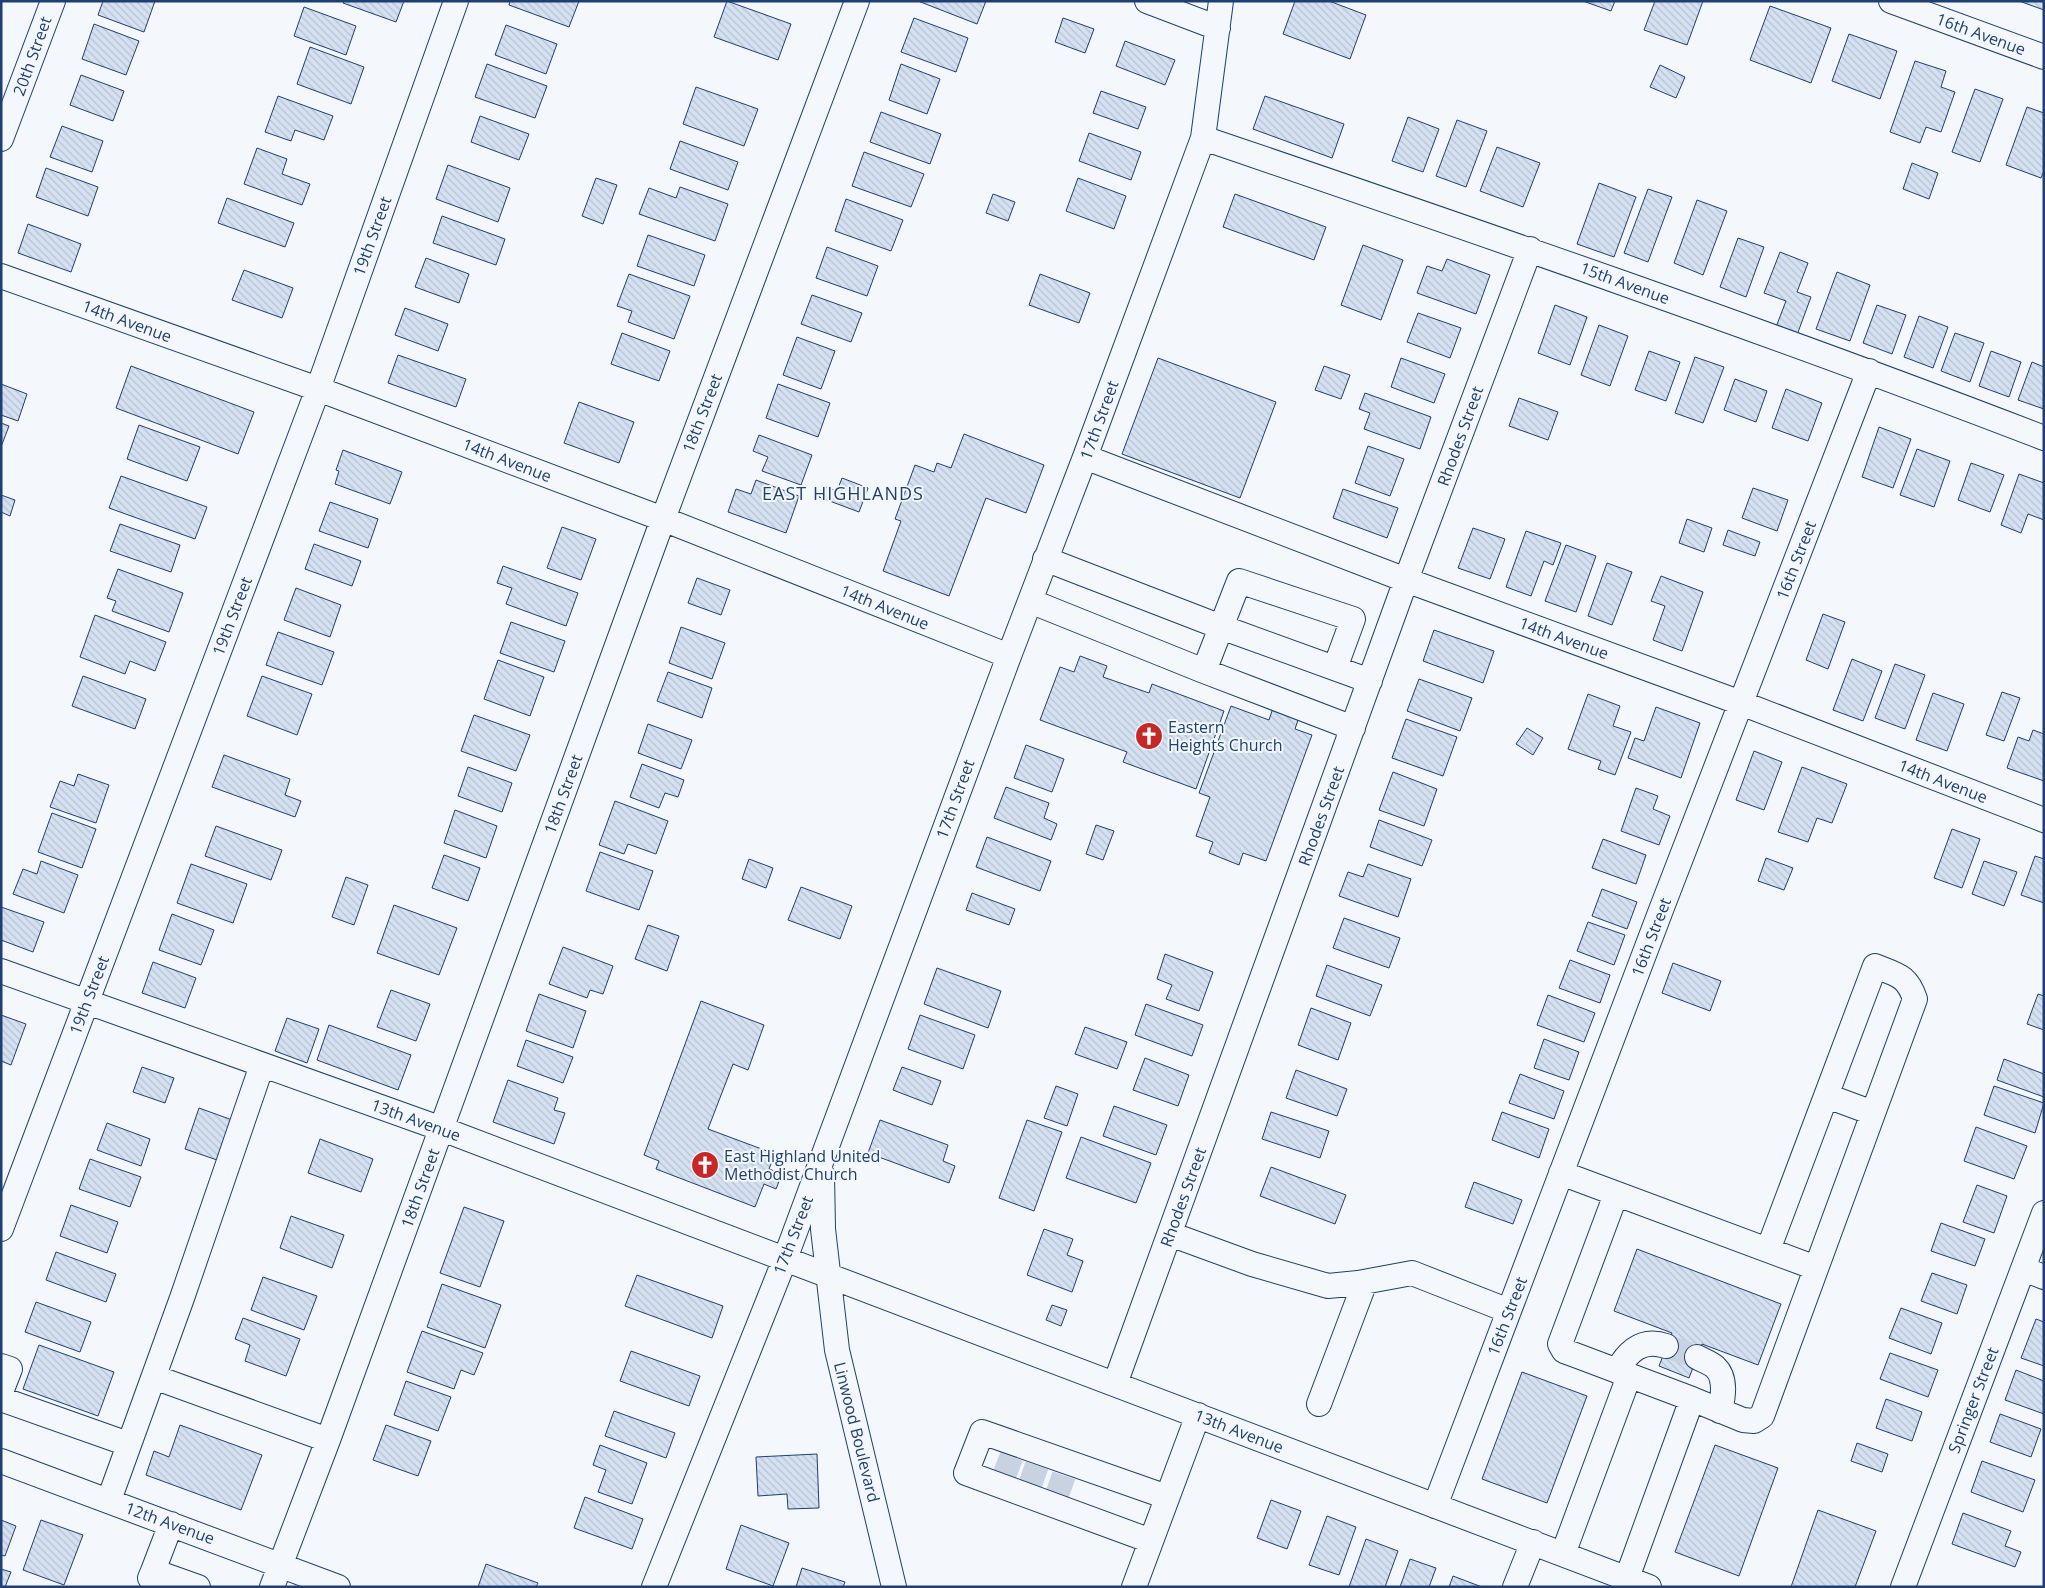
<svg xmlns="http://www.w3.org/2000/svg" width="2045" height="1588" viewBox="0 0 2045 1588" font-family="'Open Sans',sans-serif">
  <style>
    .building { fill: url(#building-back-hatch); stroke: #1d3f73 }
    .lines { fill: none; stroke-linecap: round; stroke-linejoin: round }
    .minor-tunnel { stroke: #c9d2e0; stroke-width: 24; stroke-dasharray: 24 12; stroke-linecap: butt }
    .minor-casing { stroke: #1d3f73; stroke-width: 26 }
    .minor { stroke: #f4f7fb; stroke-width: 24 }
    .labels { text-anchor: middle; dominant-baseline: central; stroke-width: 4; stroke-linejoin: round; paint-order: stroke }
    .street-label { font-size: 16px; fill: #1d3f73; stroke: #f4f7fb }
    .poi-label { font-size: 16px; fill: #1d3f73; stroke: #f4f7fb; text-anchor: start }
    .neighbourhood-label { font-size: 18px; letter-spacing: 1px; fill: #1d3f73; stroke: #f4f7fb }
  </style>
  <defs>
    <pattern id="building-back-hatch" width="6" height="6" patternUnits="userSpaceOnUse" patternTransform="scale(1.25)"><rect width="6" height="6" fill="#d5e0f0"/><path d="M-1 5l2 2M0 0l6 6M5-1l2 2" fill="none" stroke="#b6c1d1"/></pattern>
  </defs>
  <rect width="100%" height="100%" fill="#f4f7fb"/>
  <path class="building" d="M103,1h52l-11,31 -46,-17z
    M344,1h60l-8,21 -53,-19z
    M510,1h69l-10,26 -60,-22z
    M727,1l64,23 -13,36 -64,-23z
    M918,1h68l-9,23z
    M1295,1h34l37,14 -16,44 -67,-25z
    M1583,1h32l-4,10z
    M1655,1h48l-16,44 -43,-15z
    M2019,1h25v9z
    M1770,6l61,22 -20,55 -61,-23z
    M304,7l52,19 -10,29 -52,-19z
    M914,18l54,20 -12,34 -55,-20z
    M1063,18l31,11 -9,24 -30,-11z
    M94,24l45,17 -13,34 -44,-16z
    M506,25l51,19 -11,30 -51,-19z
    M1849,34l48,17 -17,48 -48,-18z
    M1125,41l50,19 -10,25 -49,-19z
    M310,47l54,20 -13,37 -54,-20z
    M1915,61l31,10 -5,16 14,5 -14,40 -15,-5 -6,16 -30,-11z
    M487,64l60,22 -12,32 -60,-21z
    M901,64l39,15 -13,35 -38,-14z
    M1660,65l25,12 -9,21 -26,-11z
    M81,75l43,16 -11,30 -43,-16z
    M696,87l62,22 -14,37 -61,-22z
    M1975,89l28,10 -23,63 -28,-10z
    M1101,91l45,16 -8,22 -45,-16z
    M278,96l55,20 -9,24 -29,-10 -4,11 -26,-9z
    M1265,96l79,28 -12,34 -79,-29z
    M2027,107l17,6v58l-3,7 -35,-13z
    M881,112l60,22 -11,30 -60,-22z
    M480,116l49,18 -10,26 -48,-18z
    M1408,117l31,12 -16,43 -31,-11z
    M1457,120l30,11 -21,56 -30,-11z
    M62,126l41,15 -11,31 -42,-15z
    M1089,133l52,19 -10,28 -52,-19z
    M680,141l58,21 -10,28 -58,-21z
    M1497,147l43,16 -17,44 -43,-16z
    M257,148l30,11 -5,15 28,10 -8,21 -58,-21z
    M864,152l60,22 -13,33 -59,-21z
    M1912,163l26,10 -9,26 -26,-10z
    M448,165l62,23 -12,34 -62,-23z
    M46,168l52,19 -10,29 -52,-19z
    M596,178l21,7 -14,39 -21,-8z
    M1078,178l48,18 -12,33 -48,-18z
    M1599,183l37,14 -22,60 -37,-13z
    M680,187l48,17 -13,37 -76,-27 10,-26 27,10z
    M1648,189l24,8 -24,65 -24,-9z
    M993,194l22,8 -7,19 -22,-8z
    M1235,194l91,33 -12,33 -91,-33z
    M227,198l67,25 -9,24 -67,-24z
    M846,199l57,21 -12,31 -56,-20z
    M1697,200l30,11 -24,64 -29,-12z
    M442,216l63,23 -9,26 -63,-22z
    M28,224l53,20 -10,28 -53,-19z
    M648,235l57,20 -11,31 -57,-20z
    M1738,238l26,9 -18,50 -26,-10z
    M1363,245l40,15 -22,60 -40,-15z
    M827,247l51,19 -11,30 -51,-18z
    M1780,252l28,11 -11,29 14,5 -14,38 -21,-8 10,-26 -22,-8z
    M426,258l43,16 -10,29 -44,-16z
    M1447,259l43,16 -14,39 -59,-21 10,-27 15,5z
    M244,270l49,18 -11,30 -50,-18z
    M1837,272l33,13 -20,56 -34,-12z
    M629,274l61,22 -16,43 -46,-17 4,-11 -15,-5z
    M1040,274l50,19 -11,30 -50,-18z
    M812,295l50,18 -11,29 -50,-18z
    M1555,305l32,12 -17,48 -32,-12z
    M1877,305l29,10 -14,39 -29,-11z
    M405,308l43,16 -10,27 -43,-16z
    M1418,313l43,15 -11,30 -43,-16z
    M1919,316l29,11 -15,41 -29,-11z
    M1599,325l29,11 -18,50 -29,-11z
    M622,333l48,18 -11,30 -48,-17z
    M1955,333l29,10 -14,39 -29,-11z
    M797,337l38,14 -14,38 -38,-14z
    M1649,351l31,11 -14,39 -31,-11z
    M1991,351l30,11 -12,35 -30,-11z
    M398,355l68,24 -10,28 -68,-24z
    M1695,357l29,10 -21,56 -28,-10z
    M1158,358l118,44 -36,96 -118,-44z
    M1401,358l44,16 -11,29 -43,-16z
    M2032,362l12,5v42l-26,-9z
    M131,366l123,46 -16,42 -122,-46z
    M1324,366l26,9 -9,24 -26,-9z
    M1735,379l32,12 -11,31 -32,-12z
    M1,384l26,10 -9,27 -17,-6z
    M778,384l52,19 -12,34 -52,-19z
    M1786,389l36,14 -14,38 -36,-13z
    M1365,393l66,24 -11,32 -56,-20 6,-16 -11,-4z
    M1519,398l39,14 -10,28 -39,-14z
    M579,402l55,20 -15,41 -55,-20z
    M1,423l8,3 -8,21z
    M139,425l61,22 -13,34 -60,-22z
    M1879,427l32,12 -18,49 -31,-11z
    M964,434l80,31 -18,48 -40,-15 -37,98 -66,-25 18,-50 -6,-2 20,-54 19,7 3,-9 14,5z
    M759,435l53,20 -11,30 -39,-14 6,-14 -15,-6z
    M1368,446l36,13 -14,37 -35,-13z
    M1917,449l33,12 -16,46 -34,-12z
    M343,450l59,22 -12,32 -55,-20 4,-13 -3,-1z
    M1971,463l33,12 -14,37 -32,-12z
    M2019,474l25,9v37l-16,-6 -7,19 -20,-8z
    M121,476l86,31 -12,32 -86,-31z
    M842,478l26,10 -9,24 -40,-15 4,-11 14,5z
    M756,480l43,16 -13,37 -58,-21 8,-23 15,5z
    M1753,488l35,12 -11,31 -35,-13z
    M1343,489l55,19 -11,30 -54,-20z
    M1,495l14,5 -5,16 -9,-4z
    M330,502l48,17 -10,29 -49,-17z
    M1687,519l25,9 -8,24 -25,-9z
    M120,524l60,21 -9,27 -61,-21z
    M562,527l34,12 -15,41 -34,-12z
    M1473,528l32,11 -15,40 -32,-11z
    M1728,530l32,12 -5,14 -32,-11z
    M1526,531l35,12 -8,22 -9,-4 -13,35 -25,-9z
    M314,544l47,17 -9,25 -47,-17z
    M1566,545l30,11 -20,56 -31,-11z
    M1607,563l25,9 -20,53 -24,-9z
    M503,566l75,27 -12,33 -60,-22 6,-16 -15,-5z
    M118,569l65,24 -14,39 -57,-21 4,-10 -9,-3z
    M1661,576l42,16 -21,59 -29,-11 12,-34 -14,-5z
    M697,578l33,12 -9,25 -33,-12z
    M296,588l45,17 -11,32 -46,-17z
    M1823,614l22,8 -17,47 -22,-9z
    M95,615l71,27 -11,29 -25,-10 -5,13 -45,-17z
    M511,622l54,19 -11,31 -54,-19z
    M681,627l44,16 -13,36 -43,-16z
    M1434,630l60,21 -11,32 -60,-22z
    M278,632l56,20 -12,33 -56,-20z
    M1080,656l27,10 -4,11 46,16 3,-9 72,27 -28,78 -73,-27 4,-10 -87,-32 20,-53 14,5z
    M1852,659l30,12 -19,50 -30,-11z
    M498,660l46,17 -14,39 -46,-17z
    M1895,664l30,11 -20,54 -30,-11z
    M668,672l44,16 -10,30 -45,-17z
    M83,676l63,23 -11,30 -63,-23z
    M262,676l50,18 -15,41 -50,-19z
    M1419,679l53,19 -12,33 -53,-20z
    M2002,692l18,6 -16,43 -18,-6z
    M1933,693l31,11 -17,47 -31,-11z
    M1588,694l32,12 -7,20 18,6 -16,43 -17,-6 3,-8 -33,-12z
    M1274,705l26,9 -5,15 17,6 -46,126 -23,-8 -4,12 -30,-12 4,-11 -17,-6 14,-39 -11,-4 32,-87 38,14z
    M1656,707l44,16 -19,55 -53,-20 7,-20 9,3z
    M474,715l56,20 -14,36 -55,-20z
    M1406,719l51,18 -14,39 -51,-18z
    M648,724l44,16 -11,29 -43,-16z
    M1527,728l16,10 -10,17 -17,-11z
    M2033,730l11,4v47l-37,-13 11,-31 11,4z
    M1026,745l38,14 -12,33 -38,-14z
    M1754,751l28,11 -18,48 -28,-10z
    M224,755l66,24 -5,16 16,6 -6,16 -83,-30z
    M642,764l42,16 -6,17 -13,-4 -6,15 -29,-11z
    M468,767l44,16 -10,29 -44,-16z
    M1802,767l45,17 -15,39 -15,-5 -9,24 -30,-10z
    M1393,772l44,17 -13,37 -45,-16z
    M78,774l31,11 -13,38 -46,-16 10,-26 14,5z
    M1006,787l43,16 -5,15 13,6 -6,16 -57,-22z
    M1636,788l22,8 -5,13 17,7 -11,29 -38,-14z
    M615,801l53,20 -12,33 -28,-10 -4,10 -25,-9z
    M455,810l42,16 -11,32 -42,-15z
    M52,813l44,16 -14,39 -44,-16z
    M1379,820l53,20 -10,26 -52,-19z
    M1096,825l18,6 -11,29 -17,-6z
    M216,826l66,24 -11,30 -66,-24z
    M1952,829l28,10 -18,49 -28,-10z
    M987,837l64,24 -11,30 -64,-24z
    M1603,839l43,16 -10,29 -44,-16z
    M600,852l53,19 -14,39 -53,-19z
    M444,855l36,13 -12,33 -36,-13z
    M2035,856l9,3v44l-23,-8z
    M1766,858l27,10 -9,22 -26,-9z
    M749,859l24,9 -7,20 -24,-9z
    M41,861l37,14 -14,38 -51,-19 10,-25 14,5z
    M1984,861l33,11 -13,34 -32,-12z
    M191,864l56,20 -14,39 -56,-20z
    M1368,864l43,15 -13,38 -59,-21 9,-24 15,5z
    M346,877l22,8 -14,40 -22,-8z
    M801,887l51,19 -12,33 -52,-19z
    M1602,889l35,13 -10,27 -35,-13z
    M972,893l43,16 -6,16 -43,-15z
    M394,905l63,23 -18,47 -62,-22z
    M1,907l43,15 -11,30 -32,-12z
    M172,914l42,16 -13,35 -42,-15z
    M1344,918l56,20 -11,30 -56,-20z
    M1588,922l37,13 -11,30 -37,-14z
    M648,925l31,11 -12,35 -32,-12z
    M563,947l50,19 -10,28 -13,-4 -3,8 -38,-14z
    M1165,954l48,18 -14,39 -33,-12 6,-14 -15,-6z
    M1570,960l40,15 -10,28 -41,-15z
    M153,962l43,16 -11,30 -43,-15z
    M1673,963l48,18 -11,30 -48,-18z
    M1327,965l55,20 -12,31 -54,-20z
    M937,968l64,23 -13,37 -64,-24z
    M391,990l39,14 -14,37 -39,-14z
    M539,994l47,17 -13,37 -47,-17z
    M2038,994l6,2v34l-17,-6z
    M1548,995l47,18 -11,29 -47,-17z
    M701,1001l63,24 -16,45 -15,-6 -25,65 67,25 -6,15 13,5 -6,15 -12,-5 -9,23 -99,-38 3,-8 -15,-6z
    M1146,1004l57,21 -11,31 -57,-21z
    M1311,1008l40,15 -13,37 -40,-15z
    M1,1015l25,9 -15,41 -10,-4z
    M920,1015l55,20 -12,34 -55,-20z
    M287,1018l32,11 -12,34 -32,-12z
    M329,1025l82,30 -13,35 -81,-30z
    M1085,1027l42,15 -10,27 -42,-15z
    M1544,1039l35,13 -10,28 -35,-12z
    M526,1040l47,17 -10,26 -46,-17z
    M1145,1058l44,17 -11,31 -45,-16z
    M2004,1059l40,15v23l-47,-17z
    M142,1067l32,11 -9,25 -32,-11z
    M902,1067l39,14 -9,24 -39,-15z
    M1296,1070l51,19 -10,27 -51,-18z
    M1520,1074l44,17 -10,28 -45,-16z
    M508,1080l50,18 -4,12 11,3 -11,31 -61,-22z
    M1056,1086l22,8 -11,32 -23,-8z
    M1994,1086l50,17 -9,30 -51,-18z
    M1114,1106l53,19 -11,30 -53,-19z
    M199,1108l36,13 -15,40 -35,-12z
    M1271,1112l58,19 -9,27 -58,-19z
    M1502,1112l47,17 -10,29 -47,-18z
    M880,1120l68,25 -5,16 12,5 -6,17 -81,-30z
    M1027,1120l35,12 -28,79 -35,-13z
    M107,1123l43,16 -9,27 -44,-16z
    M1976,1127l51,19 -13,33 -50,-18z
    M1081,1137l70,26 -15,40 -70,-25z
    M320,1139l53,20 -12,33 -53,-19z
    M90,1159l51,18 -11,30 -51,-18z
    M1271,1167l75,28 -11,29 -75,-28z
    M1474,1182l48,18 -9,24 -48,-17z
    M1977,1185l30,11 -13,37 -31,-11z
    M71,1205l47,17 -11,31 -47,-17z
    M464,1207l40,14 -24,66 -40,-14z
    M291,1216l53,19 -12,33 -52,-20z
    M1941,1223l44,16 -10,27 -44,-15z
    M1044,1229l29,10 -6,16 16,6 -11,31 -45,-17z
    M1637,1249l144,55 -23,61 -56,-21 -13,34 -30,-12 13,-33 -58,-22z
    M56,1252l60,22 -10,28 -60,-22z
    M1932,1273l35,12 -10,29 -36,-13z
    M637,1275l86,31 -11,32 -87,-32z
    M263,1277l54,19 -13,34 -53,-20z
    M442,1284l59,21 -16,43 -58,-21z
    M36,1302l55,20 -11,30 -55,-20z
    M1052,1305l15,5 -6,16 -15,-6z
    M1901,1308l41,15 -11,31 -42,-16z
    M243,1318l57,21 -14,37 -41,-15 5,-16 -15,-6z
    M2036,1319l8,3v44l-23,-8z
    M422,1331l61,22 -9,22 -13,-5 -7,19 -47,-17z
    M39,1345l75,27 -16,44 -75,-27z
    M631,1351l69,25 -11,30 -69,-25z
    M1890,1353l48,17 -10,27 -48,-18z
    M2016,1370l28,11v33l-39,-14z
    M1522,1372l65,24 -40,107 -65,-24z
    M406,1381l45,16 -13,34 -44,-16z
    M1886,1399l36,13 -10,29 -36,-13z
    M614,1411l61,22 -9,25 -61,-22z
    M2000,1414l41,15 -10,28 -41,-15z
    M180,1425l82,30 -21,55 -95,-35 8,-24 15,6z
    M386,1425l45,16 -13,35 -45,-16z
    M1857,1443l31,11 -6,18 -31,-11z
    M600,1445l47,18 -15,41 -34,-12 8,-22 -13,-5z
    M1715,1445l63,23 -39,108 -64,-24z
    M817,1454l2,54 -31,1 -1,-15 -29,2 -2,-39z
    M1982,1461l53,19 -12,32 -52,-20z
    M585,1497l58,22 -11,30 -58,-21z
    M1271,1500l30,11 -14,38 -30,-11z
    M1818,1510l58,21 -21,56h-64z
    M1963,1513l48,18 -6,15 16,6 -6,15 -63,-23z
    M1327,1516l29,11 -17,48 -30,-10z
    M1,1520l15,6 -11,30 -4,-1z
    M41,1520l42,15 -19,50 -41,-15z
    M741,1525l48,18 -16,43 -47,-17z
    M1366,1539l32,12 -13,36h-36z
    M1410,1559l26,9 -7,19h-29z
    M486,1564l52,19 -2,4h-58z
    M802,1568l43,14 -2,5h-47z
    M1,1569l10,3 -6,15h-4z
    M1453,1576l29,11h-33z"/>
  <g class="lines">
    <path class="minor-tunnel" d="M1666,1346l31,11
      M1003,1479l9,-24
      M1029,1488l8,-23
      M1056,1498l8,-23"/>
    <g class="minor-casing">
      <path id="minor" d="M1147,1l71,27
        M1891,1l153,56
        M1203,138c282,96 563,193 841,300
        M1,139l52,-138
        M1,276l317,113 345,130 346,137
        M1085,457l321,123 335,123 303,117
        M1045,559l176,68 149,54
        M1030,601l174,70 149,57
        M1204,671l35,-90 114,38 -18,49
        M1,971l441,158 1207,458
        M1827,1096l46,17
        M1561,1173l255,95
        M822,1174l1,55 14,121 57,237
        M1616,1194l-56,150 4,7 11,4 117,44
        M1,1229l317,-840 138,-388
        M1170,1234l82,30 76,22 30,-3 54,-10 97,38
        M2023,1269l21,8
        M1697,1357c5,3 14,6 18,10 12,11 8,31 5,44
        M1,1366l9,3 -9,23
        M1617,1371c11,-20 25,-33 49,-25
        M154,1377l174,63
        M1115,1384l291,-804 124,-331
        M1,1399l127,45
        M1319,1404l46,-122
        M1,1461l337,126
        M109,1500l73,-202 80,-233
        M1435,1506l226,-596 208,-539
        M1151,1541l-185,-68 16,-41 185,65
        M1563,1554l66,-178
        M150,1578l3,-7 45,16
        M1627,1578l65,-179 51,21 11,1 8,-5 153,-417c-8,-24 -18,-24 -40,-33l-107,284
        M161,1587l-8,-16 18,-47
        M272,1587l56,-147 335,-921 194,-518
        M654,1587l131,-328 224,-603 76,-199 118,-319 18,-137
        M1134,1587l64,-172
        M1515,1587l18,-45
        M1903,1587l141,-374"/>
    </g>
    <use href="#minor" class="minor"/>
  </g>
  <defs>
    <g id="church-disc" transform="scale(1.4375)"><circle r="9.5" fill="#c62828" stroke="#f4f7fb"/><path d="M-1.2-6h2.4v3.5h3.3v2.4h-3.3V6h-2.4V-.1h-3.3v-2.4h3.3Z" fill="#fff"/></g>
  </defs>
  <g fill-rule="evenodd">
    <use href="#church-disc" x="1149" y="736"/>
    <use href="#church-disc" x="705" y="1165"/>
  </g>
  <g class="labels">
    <g class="street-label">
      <text transform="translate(1981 34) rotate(20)">16th Avenue</text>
      <text transform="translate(32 56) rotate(-70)">20th Street</text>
      <text transform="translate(372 236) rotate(-70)">19th Street</text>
      <text transform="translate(1625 283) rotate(20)">15th Avenue</text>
      <text transform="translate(127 321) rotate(20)">14th Avenue</text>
      <text transform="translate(702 413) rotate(-69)">18th Street</text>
      <text transform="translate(1099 420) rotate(-70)">17th Street</text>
      <text transform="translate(1460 436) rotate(-70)">Rhodes Street</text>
      <text transform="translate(507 460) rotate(21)">14th Avenue</text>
      <text transform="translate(1796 560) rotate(-69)">16th Street</text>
      <text transform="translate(885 607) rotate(22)">14th Avenue</text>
      <text transform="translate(232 616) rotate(-69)">19th Street</text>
      <text transform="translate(1564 638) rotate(20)">14th Avenue</text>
      <text transform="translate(1943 781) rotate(21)">14th Avenue</text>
      <text transform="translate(563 794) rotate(-70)">18th Street</text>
      <text transform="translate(955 799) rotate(-70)">17th Street</text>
      <text transform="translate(1321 816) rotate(-70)">Rhodes Street</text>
      <text transform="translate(1651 937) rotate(-69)">16th Street</text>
      <text transform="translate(89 995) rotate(-69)">19th Street</text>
      <text transform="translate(416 1120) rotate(20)">13th Avenue</text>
      <text transform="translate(420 1188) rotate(-70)">18th Street</text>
      <text transform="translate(1183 1197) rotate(-70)">Rhodes Street</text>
      <text transform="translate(793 1235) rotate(-69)">17th Street</text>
      <text transform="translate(1507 1316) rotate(-69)">16th Street</text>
      <text transform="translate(1973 1400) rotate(-69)">Springer Street</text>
      <text transform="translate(1239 1431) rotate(21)">13th Avenue</text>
      <text transform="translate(857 1432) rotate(76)">Linwood Boulevard</text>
      <text transform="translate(170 1523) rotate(20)">12th Avenue</text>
    </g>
    <g class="poi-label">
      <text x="1168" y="727">Eastern<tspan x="1168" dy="18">Heights Church</tspan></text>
      <text x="724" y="1156">East Highland United<tspan x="724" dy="18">Methodist Church</tspan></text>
    </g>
    <g class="neighbourhood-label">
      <text x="843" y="493">EAST HIGHLANDS</text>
    </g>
  </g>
  <rect width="2045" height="1588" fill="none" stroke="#1d3f73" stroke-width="5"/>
</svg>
